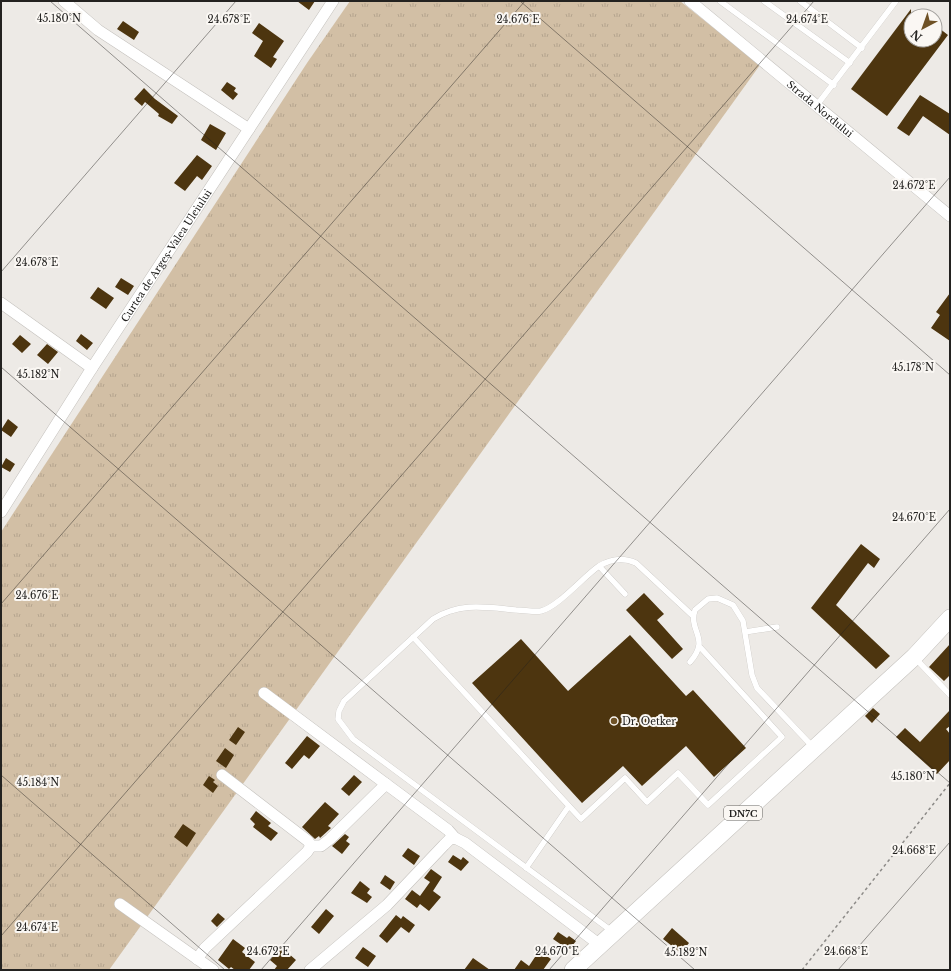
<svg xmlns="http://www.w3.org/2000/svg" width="951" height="971" viewBox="0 0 951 971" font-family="'Libre Baskerville',serif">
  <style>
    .grass { fill: url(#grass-tufts) }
    .building { fill: #4d350f }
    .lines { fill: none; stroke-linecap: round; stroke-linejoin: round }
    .service-casing { stroke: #c5c2be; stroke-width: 6 }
    .minor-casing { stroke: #c5c2be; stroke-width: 12 }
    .primary-casing { stroke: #c5c2be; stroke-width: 18 }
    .path { stroke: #8c8a87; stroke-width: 1.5; stroke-dasharray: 3 3; stroke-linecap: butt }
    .service { stroke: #fff; stroke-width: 5.5 }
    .minor { stroke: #fff; stroke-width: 11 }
    .primary { stroke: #fff; stroke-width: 17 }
    .ticks { fill: none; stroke: #232220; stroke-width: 1; stroke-opacity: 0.45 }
    .poi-dot { fill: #6f5226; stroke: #faf7f3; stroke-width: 1.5 }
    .labels { text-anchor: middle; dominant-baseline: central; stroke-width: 4; stroke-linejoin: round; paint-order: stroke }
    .shield { fill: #faf7f3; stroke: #64625f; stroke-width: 1 }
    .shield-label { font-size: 9px; font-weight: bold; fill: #232220 }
    .street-label { font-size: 10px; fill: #232220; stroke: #faf7f3 }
    .poi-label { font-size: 10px; fill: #232220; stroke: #faf7f3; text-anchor: start }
    .ticks-label { font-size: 10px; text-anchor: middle; fill: #232220; stroke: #faf7f3; stroke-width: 4; stroke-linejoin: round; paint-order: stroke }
  </style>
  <defs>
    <pattern id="grass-tufts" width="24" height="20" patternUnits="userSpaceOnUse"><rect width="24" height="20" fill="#d2bfa5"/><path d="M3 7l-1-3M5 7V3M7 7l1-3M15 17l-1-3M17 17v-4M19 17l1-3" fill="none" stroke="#b4a48e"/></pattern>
  </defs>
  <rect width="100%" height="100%" fill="#edeae6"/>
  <path class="grass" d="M350,1h330l80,64 -651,905h-108v-438l306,-469z"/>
  <path class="building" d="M297,1h18l-6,9z
    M911,9v31h24v-15l13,10 -61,81 -36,-27z
    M123,21l16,11 -5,8 -17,-11z
    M259,23l25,18 -11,16 4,2 -6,9 -17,-12 9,-15 -11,-8z
    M227,82l9,6 -2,3 4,3 -5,6 -12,-10z
    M144,88l11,11 23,17 -6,8 -14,-8 1,-2 -14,-12 -3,4 -8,-7z
    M920,95l30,19v21l-27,-19 -14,20 -12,-8z
    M210,124l16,9 -10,17 -15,-10z
    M197,155l15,11 -10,14 -5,-4 -12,15 -11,-8z
    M121,278l13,8 -6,9 -13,-8z
    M98,287l16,11 -8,11 -16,-11z
    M950,293v48l-19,-13 9,-13 -4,-3z
    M81,334l12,9 -6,7 -11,-9z
    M20,335l11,9 -9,9 -10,-9z
    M47,344l11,8 -10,12 -11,-9z
    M8,419l10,8 -7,10 -10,-7z
    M6,458l9,6 -5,8 -9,-5z
    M861,544l19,15 -6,9 -6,-5 -32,42 54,51 -14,13 -65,-61z
    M644,593l20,21 -7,6 26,29 -11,10 -46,-49z
    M630,635l56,61 7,-6 53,58 -32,29 -28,-31 -44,40 -19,-20 -41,37 -110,-120 49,-44 47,52z
    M950,644v31l-6,6 -15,-14z
    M873,708l7,6 -8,9 -7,-7z
    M950,710v16l-4,3 4,5v26l-13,14 -41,-37 9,-9 15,14z
    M238,727l7,5 -9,13 -7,-5z
    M307,736l13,10 -11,13 -5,-4 -12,14 -7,-6z
    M225,748l9,7 -8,13 -10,-7z
    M354,775l8,7 -13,14 -8,-7z
    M209,776l6,4 -2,2 5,4 -5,7 -10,-8z
    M325,802l14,12 -11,12 3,2 -11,10 -1,-2 -4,3 -13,-12z
    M256,811l15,12 -3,3 10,7 -7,8 -18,-14 2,-3 -5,-5z
    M183,824l13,9 -9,14 -13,-10z
    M345,834l4,3 -3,4 4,3 -8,10 -10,-8z
    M408,848l12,8 -6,9 -12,-9z
    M453,855l8,5 2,-3 6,5 -8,9 -13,-9z
    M431,869l11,8 -9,14 8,6 -12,14 -9,-7 -3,4 -12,-9 7,-9 8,6 10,-14 -6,-4z
    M385,875l10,7 -5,8 -10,-7z
    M360,881l10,8 -3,4 5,4 -5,6 -16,-10z
    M326,909l8,7 -15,18 -8,-7z
    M218,913l7,6 -8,8 -6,-6z
    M396,915l5,4 2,-3 12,9 -6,8 -8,-6 -14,16 -8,-7z
    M672,928l17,15 -8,10 -18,-14z
    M558,932l9,6 2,-2 7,5 -7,9 -16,-11z
    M233,939l12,9 -3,4 13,10 -6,8h-14l-4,-3 -2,2 -11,-9z
    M281,947l15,13 -9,10h-13l3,-4 -7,-6z
    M363,947l13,9 -8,11 -13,-9z
    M539,951l12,8 -8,11h-29l7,-10 8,6z
    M473,958l17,12h-26z"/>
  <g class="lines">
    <g class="service-casing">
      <path id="service" d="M720,1l114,84
        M764,1l86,62
        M800,1l62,47
        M817,105l79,-104
        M599,566c-16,11 -41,41 -58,45 -7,1 -17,-1 -25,-1 -31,-3 -55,-8 -83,9l-89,82 -5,10 -1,8 15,20 260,193
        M625,594l-26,-28c12,-7 24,-9 37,-3l57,53
        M745,632l32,-5
        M413,637l168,182 44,-41 22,24 31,-29 30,32 74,-68 -83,-91
        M916,659l34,36
        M690,662c21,-24 -2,-30 5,-52l13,-11 9,-1 16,7 10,16 9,54 5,13 56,59
        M526,868l43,-62"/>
    </g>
    <g class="minor-casing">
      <g id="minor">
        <path d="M64,1l34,29 151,99"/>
        <path id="s1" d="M690,1l260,215"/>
        <path d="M1,303l91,65"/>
        <path id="s2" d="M1,512l91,-144 241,-367"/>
        <path d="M264,693l122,91"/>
        <path d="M311,846h10l9,-7 56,-55 62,46 7,8"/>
        <path d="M120,904l93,66"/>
        <path d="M197,959l8,-11 102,-96 4,-6 -3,-5 -86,-66"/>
        <path d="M310,970l77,-65 57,-60 6,-6 5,-1 10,5 135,102"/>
      </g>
    </g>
    <g class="primary-casing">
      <path id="primary" d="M573,970l341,-313 36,-39"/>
    </g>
    <path class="path" d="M802,970l148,-187"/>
    <use href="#service" class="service"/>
    <use href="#minor" class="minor"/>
    <use href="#primary" class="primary"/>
  </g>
  <path class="ticks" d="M50,1l900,782M520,1l430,374M1,272l235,-271M1,367l694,603M1,604l524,-603M1,775l224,195M1,936l813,-935M261,970l689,-793M549,970l401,-461M838,970l112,-128"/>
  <circle class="poi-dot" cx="614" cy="721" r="4"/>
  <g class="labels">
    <rect class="shield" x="724" y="806" width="38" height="14" rx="3"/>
    <g class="shield-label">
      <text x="743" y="813">DN7C</text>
    </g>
    <g class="street-label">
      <text stroke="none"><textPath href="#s1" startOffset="169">Strada Nordului</textPath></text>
      <text stroke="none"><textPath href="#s2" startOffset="305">Curtea de Argeș-Valea Uleiului</textPath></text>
    </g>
    <g class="poi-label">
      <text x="622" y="721">Dr. Oetker</text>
    </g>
  </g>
  <g class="ticks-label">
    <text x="59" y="22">45.180°N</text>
    <text x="229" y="23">24.678°E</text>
    <text x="518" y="23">24.676°E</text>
    <text x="807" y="23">24.674°E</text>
    <text x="914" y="189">24.672°E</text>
    <text x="37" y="266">24.678°E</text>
    <text x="913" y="371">45.178°N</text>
    <text x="38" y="378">45.182°N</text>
    <text x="914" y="521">24.670°E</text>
    <text x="37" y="599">24.676°E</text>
    <text x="913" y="780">45.180°N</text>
    <text x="38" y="786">45.184°N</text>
    <text x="914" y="854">24.668°E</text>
    <text x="37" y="931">24.674°E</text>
    <text x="268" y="955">24.672°E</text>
    <text x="557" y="955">24.670°E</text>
    <text x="846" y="955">24.668°E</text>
    <text x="686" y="956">45.182°N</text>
  </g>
  <rect width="951" height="971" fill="none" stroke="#232220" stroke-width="4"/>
  <g transform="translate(923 28) rotate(221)"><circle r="19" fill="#faf7f3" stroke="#a4a29f"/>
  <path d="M0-3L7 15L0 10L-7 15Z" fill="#6f5226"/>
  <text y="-6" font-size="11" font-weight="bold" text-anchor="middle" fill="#232220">N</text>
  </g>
</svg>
